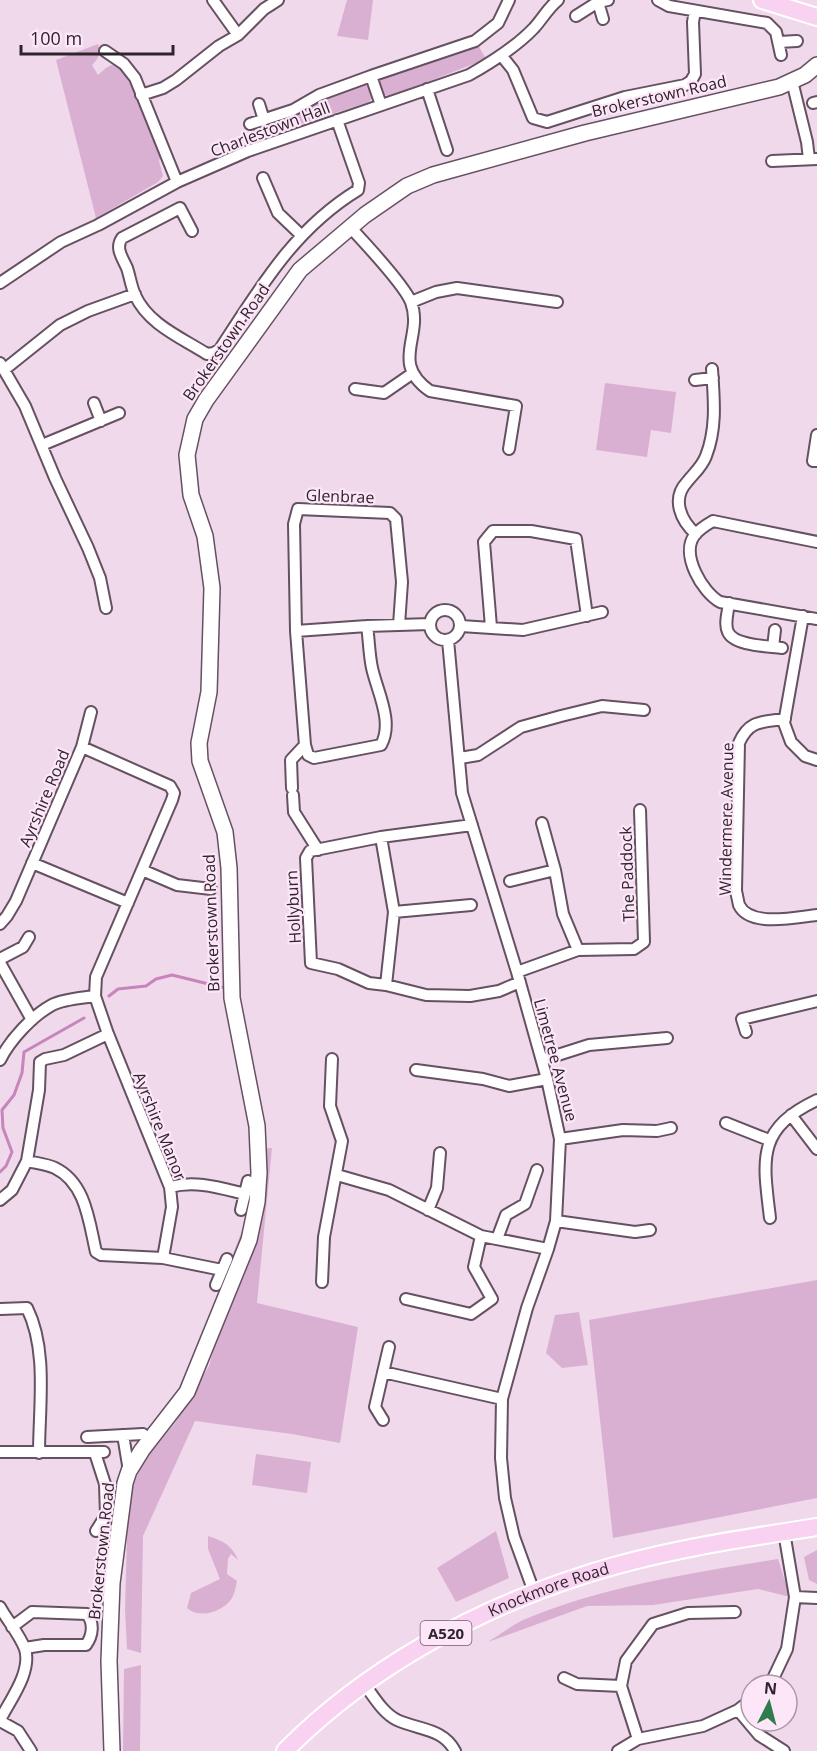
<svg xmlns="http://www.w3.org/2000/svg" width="817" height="1751" viewBox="0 0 817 1751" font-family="'Open Sans',sans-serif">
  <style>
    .green { fill: #dab0d2 }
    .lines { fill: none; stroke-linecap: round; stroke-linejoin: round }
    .stream { stroke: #c884bc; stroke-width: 3 }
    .street-casing { stroke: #655161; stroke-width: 14 }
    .secondary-casing { stroke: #655161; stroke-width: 18 }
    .primary-casing { stroke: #fff; stroke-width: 20 }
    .street { stroke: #fff; stroke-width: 10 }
    .secondary { stroke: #fff; stroke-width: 15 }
    .primary { stroke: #f9d2f2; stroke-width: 16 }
    .labels { text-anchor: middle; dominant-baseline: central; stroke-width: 4.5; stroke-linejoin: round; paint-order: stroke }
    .shield { fill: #fee6f9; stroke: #6c5f6a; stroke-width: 1.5 }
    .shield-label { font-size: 15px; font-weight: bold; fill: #2e252c }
    .street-label { font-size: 16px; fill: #2e252c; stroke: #fee6f9 }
  </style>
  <rect width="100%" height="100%" fill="#f0d9eb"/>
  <path class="green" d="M347,0h26l-5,40 -31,-4z
    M98,44c3,9 1,14 -6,21l6,10c4,-3 10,-11 16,-10 15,2 40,76 47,91l-2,5 4,15 -5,6 -62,36 -40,-158z
    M478,45l8,14 -94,37c-11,1 -15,-7 -13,-17l4,-3z
    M364,84l6,4 3,9 -4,5 -117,38 -1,-9z
    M605,383l71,9 -5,41 -20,-3 -4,27 -51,-7z
    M272,1148l-15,155 101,24 -18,116 -48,-9 -97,-13 -52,115 -2,117 -14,-4 -2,-39 3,-111 14,-35 33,-41 34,-57 15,-53 -12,-5 41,-106 -1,-53z
    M817,1280v218l-204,40 -24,-218z
    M579,1312l9,53 -26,3 -16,-15 9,-38z
    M256,1454l55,8 -4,31 -55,-8z
    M496,1531l13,47 -53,24 -19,-34z
    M208,1536c15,5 24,9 30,24l-7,-6 -3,5 -1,15 10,7c-1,5 -2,10 -4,15 -7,15 -33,24 -46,12l4,-15 29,-14 -12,-30z
    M817,1550v34l-8,-4 -5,-23z
    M778,1559l12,38 -32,-8 -105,16 -66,1 -99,36c11,-7 23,-16 35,-22 81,-34 169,-47 255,-61z
    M141,1665l-1,86h-17l1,-82z"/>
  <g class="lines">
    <path class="stream" d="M109,996l9,-7 28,-3 10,-7 16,-4 53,13
      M0,1172l6,-6 6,-14 -9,-24 -1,-18 12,-15 8,-22 2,-21 60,-34"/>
    <g class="street-casing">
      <path id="street" d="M213,0l25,35
        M658,0l11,6 98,17 9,9 5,23
        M598,2l5,17
        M576,16l22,-14 10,-2
        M779,42l18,-1
        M105,51l19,13 11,14 42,104
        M501,55l12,15 20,48 14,4 78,-25 60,-12 6,-4 4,-7 -2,-52 2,-11
        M792,81l15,61 2,17
        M427,89l20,61
        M141,95l22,-7 13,-8 43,-34 19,-11 26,-26 14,-9
        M813,103l4,-1
        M259,104l5,16
        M381,105l-10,-29 104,-35 23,-18 11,-23
        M250,124l43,-14 26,-15 52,-19
        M772,161l45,-2
        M263,178l15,35 23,22
        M350,227c14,15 54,58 61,75 13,35 -22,60 19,89l86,15 -7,43
        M192,231l-12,-23 -58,30c-7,10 0,19 5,30 3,9 4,18 8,27 13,29 45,42 72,59l7,-1 6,-4c40,-61 74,-120 138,-159l1,-7 -22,-63
        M0,283l61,-41 37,-17 79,-43 71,-31 221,-76c23,-13 47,-28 65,-47 9,-10 14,-20 24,-28
        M411,302l25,-10 21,-4 100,14
        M0,363l25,43 30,72 33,70 12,30 6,30
        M5,369l55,-44 28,-14 47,-17
        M695,380l18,-2
        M355,389l29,4 29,-20
        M94,403l7,18
        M817,435l-4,26h4
        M42,445l77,-32
        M696,534c-15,-13 -25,-35 -9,-52 7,-9 15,-15 19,-26 11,-28 8,-57 6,-87
        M817,542l-104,-21c-7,4 -14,8 -19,15 -13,19 8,56 26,66l97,17
        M729,603c-1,9 -5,21 -1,29 6,14 41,14 54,16
        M430 625a15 15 0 1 1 30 0a15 15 0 1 1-30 0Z
        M803,616l-19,107 7,19 14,14 12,4
        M367,626c2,13 2,28 5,42 5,23 22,54 9,77l-67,13 -6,-3 -3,-10 -9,-114 -2,-107 4,-15 92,4 6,6 6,63 -3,43
        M461,626l62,4 79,-18
        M491,627l-7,-85 9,-11h38l45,8 11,77
        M296,631l71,-5 63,-2
        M448,640l14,153 55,179 30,107 13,60 -4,82 -8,28 -21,59 -25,91 -1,59 4,40 9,39 20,55
        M773,647l2,-17
        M785,719c-23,3 -36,1 -46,24l-3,148c1,4 2,10 3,14 11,23 58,12 78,10
        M460,758l18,-3 43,-28 40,-11 41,-10 42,4
        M292,788l-1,-28 14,-15
        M293,795l1,17 24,38
        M542,823l13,47 8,44 15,36
        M472,825l-91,12 -71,14 -4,7 5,105 27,6 31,14 17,2 40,10 44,1 29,-5 21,-9
        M381,837l13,75 -8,73
        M32,863l96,40
        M142,870l35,15 34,4
        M510,881l45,-11
        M394,912l77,-7
        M0,924l7,-8 9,-15 66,-154 9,-35
        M0,959l23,-12 6,-10
        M0,963l32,57
        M517,972l61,-22 56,-1 10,-7 -4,-132
        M746,1032l-4,-13 75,-18
        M0,1060c10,-20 32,-44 52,-55 11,-6 30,-7 43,-9
        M542,1060l47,-15 78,-7
        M416,1070l67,9 26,7 38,-7
        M791,1115l26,34
        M726,1123l43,17
        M560,1139l63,-9 34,1 14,-3
        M27,1161c9,2 20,3 28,7 31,15 34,54 41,84l5,3 62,3 9,-51 -2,-20 -62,-153 -13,-38 1,-19 76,-177 2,-7 -4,-7 -88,-39
        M337,1175l52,15 92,46 67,13
        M170,1187c26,-7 50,1 75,7
        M0,1200l12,-10 15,-29 12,-71 1,-28 5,-3 19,-4 44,-21
        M241,1210l7,-29
        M428,1210l9,-22 3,-35
        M770,1218c-7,-59 -14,-89 47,-118
        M556,1221l79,11 15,-2
        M497,1239l9,-24 19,-11 12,-34
        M163,1258l59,12
        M322,1282l2,-45 18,-96 -12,-35 2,-47
        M216,1285l11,-26
        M406,1299l65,15 21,-15 -18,-32 7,-31
        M0,1309l27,-1c21,42 12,99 12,145
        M383,1372l119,27
        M383,1420l-8,-13 14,-60
        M123,1435l6,36
        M87,1437l56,-3
        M0,1452h104
        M95,1453l10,31 1,31 -10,16
        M795,1597l22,1
        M0,1607c7,13 20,28 25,42 7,23 -15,51 -25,71
        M12,1627l20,-15 55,2c7,9 6,21 -1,31h-42l-19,3
        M564,1678l13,6 44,2
        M365,1685c9,12 18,28 32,35 22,10 46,8 58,31
        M770,1685l17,-36 8,-52 -11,-65
        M738,1710l21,25 25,16
        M0,1721l18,10 13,20
        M638,1739l-17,-53 5,-25 27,-37 35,-11 47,-1
        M618,1751l20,-12 65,-13 35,-16 13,-10"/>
    </g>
    <g class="secondary-casing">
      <path id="secondary" d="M112,1751l-3,-90 3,-78 13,-100 4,-12 13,-21 45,-58 62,-152 8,-38 2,-29 -2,-47 -25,-128 -3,-130 -4,-36 -25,-71 -1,-18 10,-51 3,-104 -7,-52 -14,-41 -4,-40 8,-36 11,-19 94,-130 65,-55 42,-29 26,-11 152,-42 194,-46 26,-12 12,-10"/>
    </g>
    <g class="primary-casing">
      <g id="primary">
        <path d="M762,0l55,17"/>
        <path id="s1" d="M285,1751c80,-81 187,-140 296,-175 76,-25 157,-37 236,-49"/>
      </g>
    </g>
    <use href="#street" class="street"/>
    <use href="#secondary" class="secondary"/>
    <use href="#primary" class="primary"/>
  </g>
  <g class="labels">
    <rect class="shield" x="420.5" y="1621" width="51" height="24" rx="4.5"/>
    <g class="shield-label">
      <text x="446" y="1633">A520</text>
    </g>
    <g class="street-label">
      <text transform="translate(659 96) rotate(-13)">Brokerstown Road</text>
      <text transform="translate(270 129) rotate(-21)">Charlestown Hall</text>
      <text transform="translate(226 342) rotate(-55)">Brokerstown Road</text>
      <text transform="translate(340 496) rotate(2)">Glenbrae</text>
      <text transform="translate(44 798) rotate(-67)">Ayrshire Road</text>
      <text transform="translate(726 819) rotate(-89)">Windermere Avenue</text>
      <text transform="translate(627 874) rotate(-92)">The Paddock</text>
      <text transform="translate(293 907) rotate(-93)">Hollyburn</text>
      <text transform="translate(211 923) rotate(-92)">Brokerstown Road</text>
      <text transform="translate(556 1060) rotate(75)">Limetree Avenue</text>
      <text transform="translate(160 1126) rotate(68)">Ayrshire Manor</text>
      <text transform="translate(101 1551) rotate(-84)">Brokerstown Road</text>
      <text stroke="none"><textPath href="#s1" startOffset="312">Knockmore Road</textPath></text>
    </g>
  </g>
  <g transform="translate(769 1703) rotate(6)"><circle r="28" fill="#fee6f9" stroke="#ab99a7" stroke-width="1.5"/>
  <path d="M0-4.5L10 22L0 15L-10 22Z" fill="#2f7d4c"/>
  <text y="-9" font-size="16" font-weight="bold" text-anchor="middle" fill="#2e252c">N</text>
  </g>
  <path d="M21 45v9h152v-9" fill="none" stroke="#2e252c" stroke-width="3"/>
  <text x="30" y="45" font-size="18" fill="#2e252c" stroke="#fee6f9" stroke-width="4.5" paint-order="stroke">100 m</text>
</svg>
